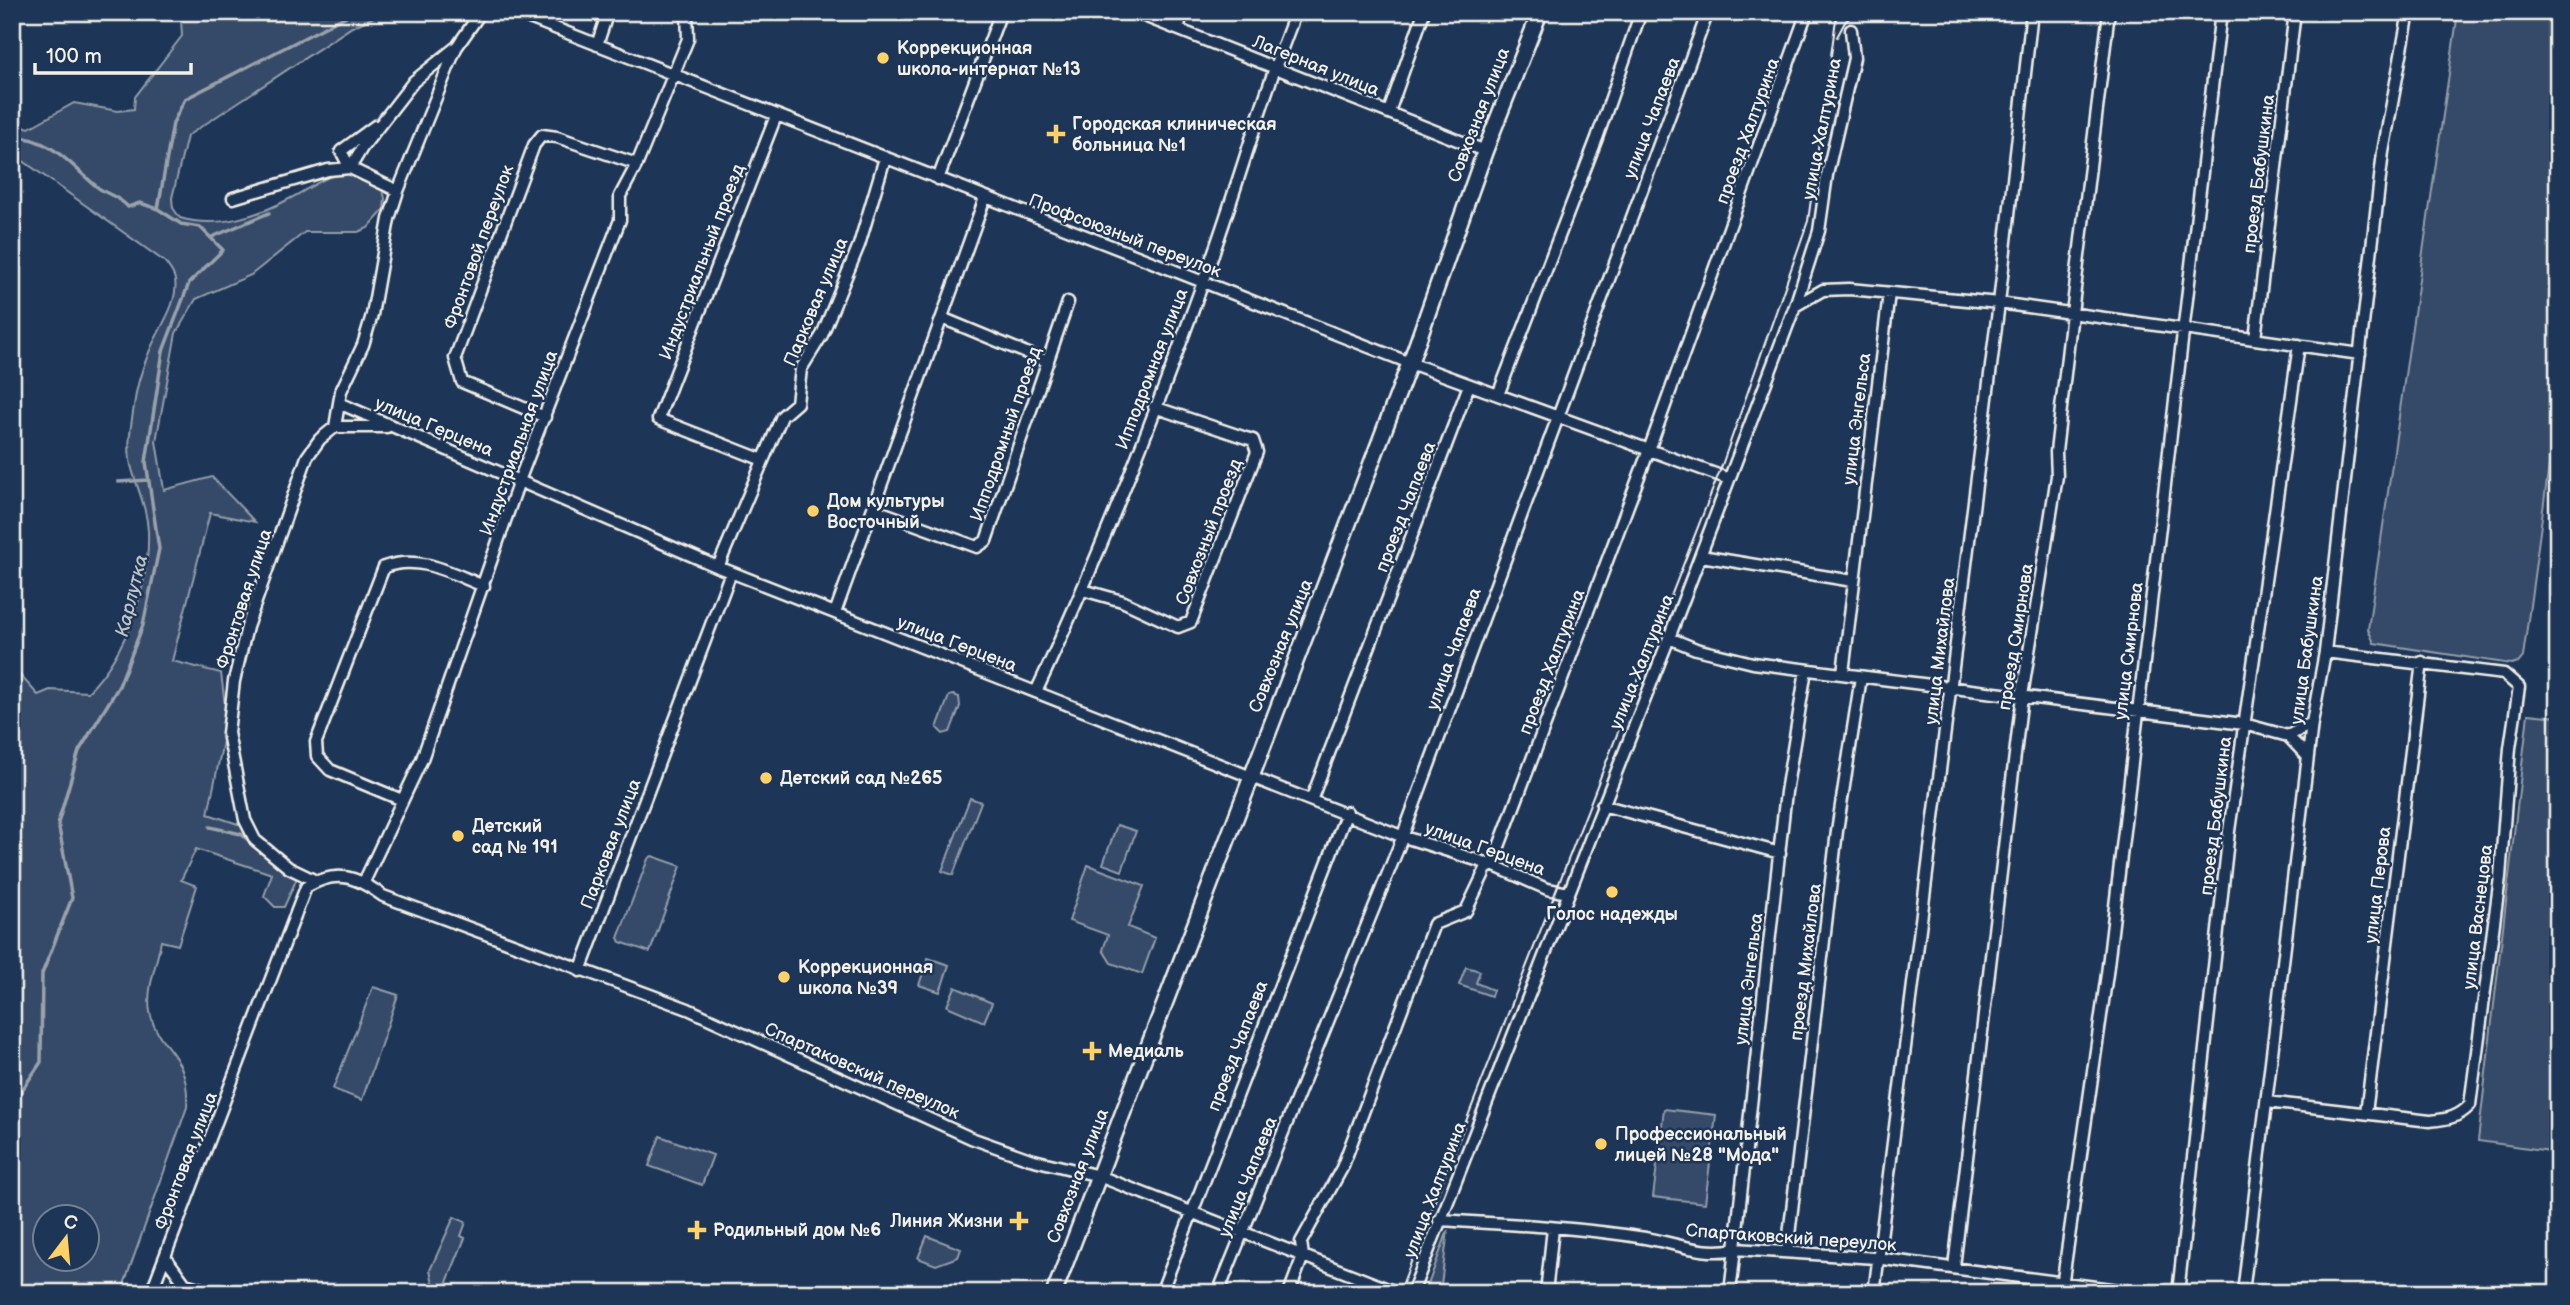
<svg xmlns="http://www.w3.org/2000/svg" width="2570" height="1305" viewBox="0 0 2570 1305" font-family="'Balsamiq Sans',sans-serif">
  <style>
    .green { fill: #354a67; stroke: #949ea8; stroke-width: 2; fill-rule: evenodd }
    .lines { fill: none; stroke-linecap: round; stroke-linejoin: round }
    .stream { stroke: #9aa2ab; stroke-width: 3.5 }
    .street-casing { stroke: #f4f1e8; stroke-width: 15 }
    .secondary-casing { stroke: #f4f1e8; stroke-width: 19 }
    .street { stroke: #1d3557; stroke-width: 10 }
    .secondary { stroke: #1d3557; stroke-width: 14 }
    .tram { stroke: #f4f1e8; stroke-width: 2 }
    .poi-dot { fill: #ffd166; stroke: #1d3557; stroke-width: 2.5 }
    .labels { text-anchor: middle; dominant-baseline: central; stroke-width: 5; stroke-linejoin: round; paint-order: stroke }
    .poi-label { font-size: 18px; font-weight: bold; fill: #f4f1e8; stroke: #1d3557; text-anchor: start }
    .street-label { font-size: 18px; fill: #f4f1e8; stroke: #1d3557 }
    .water-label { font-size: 19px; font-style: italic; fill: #c0c3c4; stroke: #1d3557 }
  </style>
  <rect width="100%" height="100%" fill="#1d3557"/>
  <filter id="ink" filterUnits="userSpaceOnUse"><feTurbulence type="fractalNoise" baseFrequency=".0143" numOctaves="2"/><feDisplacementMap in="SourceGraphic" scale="14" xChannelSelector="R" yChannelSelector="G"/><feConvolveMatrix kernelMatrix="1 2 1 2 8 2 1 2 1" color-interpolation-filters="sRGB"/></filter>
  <g filter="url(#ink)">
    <path class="green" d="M175,12h210l-33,15 -165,109 -15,62 1,10 7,10c36,11 78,-2 111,-20 19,-9 43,-30 65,-25 8,1 18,9 25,12l4,13 -1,12 -16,18 -10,4h-53l-54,43 -55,24 -20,34 -20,108 8,49 48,-13 43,45 -45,-9 -38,148 49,12 6,49 -19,92 39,13 51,49 -14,31h-9l-11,-11 8,-22 -76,-25 -15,31 16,6 -19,59 -17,-4c-4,23 -15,47 -11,71 7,38 40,39 37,95l-66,186h-109v-596l7,-12 1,-10 18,20 12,-5 38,2c38,-38 62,-106 60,-161 -1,-22 -10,-41 -16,-62 -6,-19 -1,-43 2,-63 2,-17 7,-35 14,-51 8,-23 31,-50 27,-75 -1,-7 -6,-12 -10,-18l-153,-109v-31l17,6 45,-25 44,8 16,-2 1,-12 47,-61 -1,-17zM46,1218h42v42h-42z
      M2458,12h100v387l-35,258 -4,5 -8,2 -137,-21 -6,-14z
      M953,695l6,2 1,9 -10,26 -7,2 -6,-6 12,-32z
      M2528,714l30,3v435l-80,-11z
      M970,798l11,4 -28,73 -11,-4z
      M1117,825l19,6 -14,40 -19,-7z
      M652,856l29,10 -31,86 -30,-10 -2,-4 30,-79z
      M1088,865l56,21 -16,41 27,11 -13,36 -31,-11 -8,-13 5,-15 -39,-14z
      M928,958l21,7 -9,27 -21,-7z
      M1466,967l14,4 -4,12 17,7 -2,6 -32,-11z
      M373,987l25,8 -36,105 -29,-11z
      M955,987l37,16 -8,19 -37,-16z
      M1664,1109l52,6 -11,88 -52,-6z
      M660,1136l53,19 -11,30 -53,-19z
      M454,1217l12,5 -5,14 4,2 -20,49 -12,-4 -3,-13z
      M1448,1230l-8,63h-15z
      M927,1236l34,13 -3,8 -22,8 -18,-7z"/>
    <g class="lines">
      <path class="stream" d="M12,135c44,7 53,25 84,51 10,9 20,8 32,21l12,-4 18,6 23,15 19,3 23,23 -34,33 -26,68 -17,111 13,87 -16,76 -24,61 -40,65 -21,72 14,75 -30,76 -1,88 -29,43
        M158,209l15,-86 12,-24 169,-87
        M212,237l57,-24
        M118,482l30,-2
        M210,827l31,7 39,33"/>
      <g class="street-casing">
        <path id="street" d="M514,12l896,351 319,116
          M1134,12l351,139
          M1178,28l5,-16
          M597,45l11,-33
          M1389,112l35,-100
          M375,126l-34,25 9,17 48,23
          M938,179l63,-167
          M233,198l95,-28 22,-2 12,-20 52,-67 41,-33
          M1795,306l28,-16 26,-1 150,14 361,51
          M942,318l106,44
          M2255,339l40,-327
          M1498,395l99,-257 44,-126
          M341,404l377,163 683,269 91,29 55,24 22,4
          M545,417l-83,-35 -7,-24 79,-213 8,-10 15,2 80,27
          M335,427h52
          M763,460l-105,-41 118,-303
          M873,509l104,38 9,-6 82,-239
          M1701,556l152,25
          M718,567l64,-151 15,-13 4,-34 21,-34 37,-90 26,-87
          M1083,590l39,11 56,26 13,-5 66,-170 -4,-12 -7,-2 -92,-31
          M835,613l150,-415
          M1669,638l27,11 57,14 491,61 44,12 24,-13
          M1843,673l46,-380
          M1036,692c64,-136 119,-277 170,-418 32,-87 55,-176 90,-262
          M2288,736l20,21
          M1312,798l157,-413
          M402,800l-72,-30 -13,-14 -1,-14 68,-175c36,-13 66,6 100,19
          M1602,805l178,48
          M316,881l-27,-13 -34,-28 -10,-20 -17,-87 6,-52 13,-54 60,-170 13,-18 15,-12 6,-36 22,-46 9,-30 17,-96 9,-28 58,-143 25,-36
          M364,882l58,-123 97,-278 101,-261v-24l17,-32 51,-125 -1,-27
          M580,971l151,-399
          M2267,1102l163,19c17,-2 28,-3 40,-16l30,-228 10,-129 9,-61 -15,-13 -179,-22
          M2366,1113l56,-451
          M1439,1220c68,4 138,7 206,18 31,5 58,18 90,11l141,9 265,35
          M1787,1252l50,-421 24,-154
          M166,1258l19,26
          M1954,1267l68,-571 35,-220 -1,-24 16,-139 37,-301
          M151,1293l155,-406c31,-18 50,-11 77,9l305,113 283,129 59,21 69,17 299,117
          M154,1293l31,-9 30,9
          M1161,1293l186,-481
          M1218,1293l181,-447 309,-834
          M1289,1293l14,-37 -2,-14 41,-74 92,-244 32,-13 20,-42 6,-4 157,-415 158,-438
          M1412,1293l257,-655 126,-332 24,-75 8,-56 27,-117 -3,-28
          M1546,1293l7,-65
          M1730,1293l56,-501 20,-122
          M1874,1293l125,-990 33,-291
          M2061,1293l46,-319 114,-962
          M2178,1293l51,-462 70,-486
          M2243,1293l69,-570 13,-71 58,-500 26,-140"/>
      </g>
      <g class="secondary-casing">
        <path id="secondary" d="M1054,1293l360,-941 71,-201 55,-139"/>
      </g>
      <use href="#street" class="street"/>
      <use href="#secondary" class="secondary"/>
      <path class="tram" d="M1837,37l8,-15 10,-10
        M1399,1293l322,-825 87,-247 29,-209"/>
    </g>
  </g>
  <g class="poi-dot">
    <circle cx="883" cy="58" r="7"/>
    <path d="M1052.5 123.5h7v7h7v7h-7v7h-7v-7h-7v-7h7z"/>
    <circle cx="813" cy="511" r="7"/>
    <circle cx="766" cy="778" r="7"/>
    <circle cx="458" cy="836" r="7"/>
    <circle cx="1612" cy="892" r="7"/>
    <circle cx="784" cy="977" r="7"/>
    <path d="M1088.5 1040.5h7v7h7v7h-7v7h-7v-7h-7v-7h7z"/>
    <circle cx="1601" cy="1144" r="7"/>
    <path d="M1015.5 1210.5h7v7h7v7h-7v7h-7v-7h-7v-7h7z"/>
    <path d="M693.5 1219.5h7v7h7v7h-7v7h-7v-7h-7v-7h7z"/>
  </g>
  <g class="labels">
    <g class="poi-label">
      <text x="897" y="48">Коррекционная<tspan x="897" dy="21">школа-интернат №13</tspan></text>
      <text x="1072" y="124">Городская клиническая<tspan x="1072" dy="21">больница №1</tspan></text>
      <text x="827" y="501">Дом культуры<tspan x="827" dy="21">Восточный</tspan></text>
      <text x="780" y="778">Детский сад №265</text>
      <text x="472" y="826">Детский<tspan x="472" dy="21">сад № 191</tspan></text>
      <text x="1612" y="914" text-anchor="middle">Голос надежды</text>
      <text x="798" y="967">Коррекционная<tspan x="798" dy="21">школа №39</tspan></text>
      <text x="1108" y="1051">Медиаль</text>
      <text x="1615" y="1134">Профессиональный<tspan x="1615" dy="21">лицей №28 "Мода"</tspan></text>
      <text x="1003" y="1221" text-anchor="end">Линия Жизни</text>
      <text x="713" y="1230">Родильный дом №6</text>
    </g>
    <g class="street-label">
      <text transform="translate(1316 66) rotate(22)">Лагерная улица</text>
      <text transform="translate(1479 115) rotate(-69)">Совхозная улица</text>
      <text transform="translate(1652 118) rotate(-69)">улица Чапаева</text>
      <text transform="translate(1822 129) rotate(-79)">улица Халтурина</text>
      <text transform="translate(1748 131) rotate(-70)">проезд Халтурина</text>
      <text transform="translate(2259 174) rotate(-83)">проезд Бабушкина</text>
      <text transform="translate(1125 236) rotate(21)">Профсоюзный переулок</text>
      <text transform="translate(479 247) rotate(-70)">Фронтовой переулок</text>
      <text transform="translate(702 262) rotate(-69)">Индустриальный проезд</text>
      <text transform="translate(816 302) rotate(-67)">Парковая улица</text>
      <text transform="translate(1152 369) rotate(-69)">Ипподромная улица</text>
      <text transform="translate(1857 419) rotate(-83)">улица Энгельса</text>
      <text transform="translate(434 427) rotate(23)">улица Герцена</text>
      <text transform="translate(1006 434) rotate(-71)">Ипподромный проезд</text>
      <text transform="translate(519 443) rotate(-70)">Индустриальная улица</text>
      <text transform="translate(1406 507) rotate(-69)">проезд Чапаева</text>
      <text transform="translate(1209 532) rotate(-69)">Совхозный проезд</text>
      <text transform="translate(244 599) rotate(-72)">Фронтовая улица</text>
      <text transform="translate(2016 637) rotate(-81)">проезд Смирнова</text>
      <text transform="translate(957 644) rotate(21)">улица Герцена</text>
      <text transform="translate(1281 646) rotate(-68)">Совхозная улица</text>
      <text transform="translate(1454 649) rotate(-70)">улица Чапаева</text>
      <text transform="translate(2307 650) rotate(-82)">улица Бабушкина</text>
      <text transform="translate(1940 651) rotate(-83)">улица Михайлова</text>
      <text transform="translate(2129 651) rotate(-83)">улица Смирнова</text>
      <text transform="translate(1552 662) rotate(-69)">проезд Халтурина</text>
      <text transform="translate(1642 662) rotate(-68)">улица Халтурина</text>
      <text transform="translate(2216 816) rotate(-83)">проезд Бабушкина</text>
      <text transform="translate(611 844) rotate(-69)">Парковая улица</text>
      <text transform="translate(1485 849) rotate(20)">улица Герцена</text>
      <text transform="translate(2378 885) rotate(-83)">улица Перова</text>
      <text transform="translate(2478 917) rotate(-83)">улица Васнецова</text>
      <text transform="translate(1806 962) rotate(-83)">проезд Михайлова</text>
      <text transform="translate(1749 979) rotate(-83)">улица Энгельса</text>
      <text transform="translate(1238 1046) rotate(-69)">проезд Чапаева</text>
      <text transform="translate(862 1071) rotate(24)">Спартаковский переулок</text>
      <text transform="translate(186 1161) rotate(-69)">Фронтовая улица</text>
      <text transform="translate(1078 1176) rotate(-69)">Совхозная улица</text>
      <text transform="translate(1248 1177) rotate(-68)">улица Чапаева</text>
      <text transform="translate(1435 1190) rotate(-69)">улица Халтурина</text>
      <text transform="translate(1791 1238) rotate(4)">Спартаковский переулок</text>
    </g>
    <g class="water-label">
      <text transform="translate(132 596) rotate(-76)">Карлутка</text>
    </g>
  </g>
  <rect width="2570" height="1305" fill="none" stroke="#1d3557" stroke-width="42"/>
  <rect x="21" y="21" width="2528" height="1263" fill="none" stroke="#f4f1e8" stroke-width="2.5" filter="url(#ink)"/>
  <g transform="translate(66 1238) rotate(16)"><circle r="33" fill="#1d3557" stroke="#738091" stroke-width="2"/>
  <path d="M0-5L12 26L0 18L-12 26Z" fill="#ffd166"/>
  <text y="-10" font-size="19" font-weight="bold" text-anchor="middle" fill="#f4f1e8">С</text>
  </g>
  <path d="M35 63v10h156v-10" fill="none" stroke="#f4f1e8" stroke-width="3.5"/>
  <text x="46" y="63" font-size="21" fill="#f4f1e8" stroke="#1d3557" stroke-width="5" paint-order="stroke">100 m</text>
</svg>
